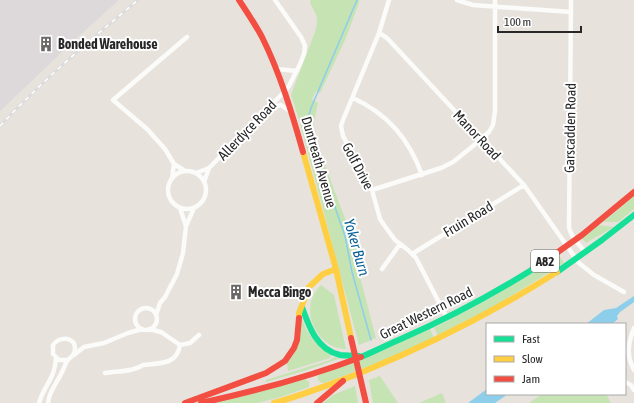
<svg xmlns="http://www.w3.org/2000/svg" width="634" height="403" viewBox="0 0 634 403" font-family="'Asap Condensed',sans-serif">
  <style>
    .industrial { fill: #ddd9db }
    .green { fill: #c5e3b3 }
    .water { fill: #8dceeb }
    .lines { fill: none; stroke-linecap: round; stroke-linejoin: round }
    .stream { stroke: #8dceeb; stroke-width: 1.5 }
    .street { stroke: #fbfbfa; stroke-width: 4.5 }
    .fast { stroke: #16e098; stroke-width: 6 }
    .slow { stroke: #ffcf43; stroke-width: 6 }
    .jam { stroke: #f24e42; stroke-width: 6 }
    .rail-casing { stroke: #dcdbdd; stroke-width: 3 }
    .rail { stroke: #fff; stroke-width: 1.5; stroke-dasharray: 4.5; stroke-linecap: butt }
    .labels { text-anchor: middle; dominant-baseline: central; stroke-width: 4; stroke-linejoin: round; paint-order: stroke }
    .shield { fill: #fff; stroke: #686868; stroke-width: 1 }
    .shield-label { font-size: 13px; font-weight: bold; fill: #272727 }
    .poi-label { font-size: 14px; font-weight: bold; fill: #272727; stroke: #fff; text-anchor: start }
    .street-label { font-size: 14px; fill: #272727; stroke: #fff }
    .water-label { font-size: 15px; font-style: italic; fill: #0a6299; stroke: #fff }
  </style>
  <rect width="100%" height="100%" fill="#e7e2dc"/>
  <path class="industrial" d="M0,0h119l-38,34 -81,77z"/>
  <path class="green" d="M311,0h48v3l-14,37 -25,53 -4,-2 -4,8 6,4 -6,28 46,122 -2,9 20,76 -17,7 -60,-226 -8,-24 24,-63c4,-15 2,-16 -5,-29z
    M634,196v13l-16,13h-15z
    M598,225l15,2c-8,6 -18,10 -27,16l-4,-5z
    M558,254l6,9 -77,48 -49,25 -4,-8 55,-29z
    M321,285l13,10 12,54c-24,0 -42,-28 -34,-51 2,-5 5,-9 9,-13z
    M301,315c5,20 14,28 30,40l-1,3 -42,13 -1,-8c14,-15 14,-28 14,-48z
    M430,329l4,9 -41,19 -69,26 -4,-1 -2,-2v-4l2,-2z
    M334,357l7,1 -37,13 -38,11v-2l64,-20z
    M380,376l18,27h-25l-4,-23z
    M305,379l4,3v5l-28,10 -24,6h-43z
    M355,386l3,17h-35l10,-8z
    M442,393l4,10h-27z
    M542,394h68l-3,2 4,7h-82z"/>
  <path class="water" d="M634,296v6l-14,10 -3,4 1,3 -6,5h-26l18,-14 12,-2z
    M487,389v5h21l-13,9h-27z"/>
  <g class="lines">
    <path class="stream" d="M309,128v-13l2,-7 46,-108
      M319,161l26,75 7,36 19,68"/>
    <path class="street" d="M389,0l-10,33 -36,87 -2,6 2,10 29,54 8,29 4,6 11,15 13,10 8,8 31,60
      M457,0l16,5 98,7
      M571,0l-2,227c1,9 10,17 16,25
      M379,33l8,5 137,147 55,78 15,12 30,17
      M276,69l21,2
      M353,98c35,16 56,41 69,77
      M269,108l12,-3 10,7
      M168 190a19 19 0 1 1 38 0a19 19 0 1 1-38 0Z
      M185,171l-11,-7 -9,-15 -18,-20 -34,-29 74,-63
      M196,173l13,-5 76,-77 4,-5 11,-22 4,-10 1,-8 -4,-9 -26,-37
      M172,178l2,-14
      M204,182l5,-14
      M372,190l69,-22 12,-6 20,-16 16,-14 4,-7 2,-14v-111
      M180,208l6,18
      M412,254l112,-69
      M382,269l18,-25
      M135 319a11 11 0 1 1 22 0a11 11 0 1 1-22 0Z
      M156,315l4,-12 5,-6 12,-23 6,-21 3,-27 8,-18
      M634,328c-6,15 -8,28 0,42
      M149,329l12,3 19,13 10,-2 9,-8
      M74,355l10,-8 20,-4 24,-10 14,-4
      M105,373c12,-2 28,-1 38,-8 17,-2 34,0 37,-20
      M625,382l6,3 3,5
      M39,403c5,-18 16,-24 17,-45
      M48,403c1,-12 9,-20 14,-31 2,-3 3,-8 5,-11 3,-4 8,-5 8,-12 0,-13 -16,-13 -22,-4v9l6,6h8"/>
    <path class="fast" d="M557,272l45,-32 32,-25
      M302,307c7,20 15,43 38,48 6,1 13,0 19,1
      M361,357c14,-6 28,-13 42,-19 48,-21 94,-46 138,-74"/>
    <path class="slow" d="M303,152l33,117 15,69
      M299,318v-5l10,-26 14,-13 13,-5
      M274,403c29,-8 57,-19 86,-30 69,-28 134,-61 197,-101"/>
    <path class="jam" d="M239,0c8,12 16,24 23,37 18,36 30,76 41,115
      M541,264l41,-29 52,-43
      M351,338l15,65
      M185,403l81,-30 19,-12 9,-13 3,-8 2,-22
      M201,403c55,-12 108,-26 160,-46
      M317,403l26,-22"/>
    <g class="rail-casing">
      <path id="rail" d="M0,126c43,-46 90,-86 138,-126"/>
    </g>
    <use href="#rail" class="rail"/>
  </g>
  <defs>
    <g id="building-bare" transform="scale(1.2)"><path d="M-4-6H4V6H1V3H-1V6H-4ZM-2.5-4.3h1.7v1.8h-1.7ZM.8-4.3h1.7v1.8H.8ZM-2.5-1h1.7V.8h-1.7ZM.8-1h1.7V.8H.8Z" fill="#6a6866" stroke="#fff" stroke-width="2.5" paint-order="stroke"/></g>
  </defs>
  <g fill-rule="evenodd">
    <use href="#building-bare" x="46" y="44"/>
    <use href="#building-bare" x="236" y="292"/>
  </g>
  <g class="labels">
    <rect class="shield" x="531" y="250" width="28" height="22" rx="3"/>
    <g class="shield-label">
      <text x="545" y="261">A82</text>
    </g>
    <g class="poi-label">
      <text x="58" y="44">Bonded Warehouse</text>
      <text x="248" y="292">Mecca Bingo</text>
    </g>
    <g class="street-label">
      <text transform="translate(570 128) rotate(-89)">Garscadden Road</text>
      <text transform="translate(247 130) rotate(-46)">Allerdyce Road</text>
      <text transform="translate(477 135) rotate(47)">Manor Road</text>
      <text transform="translate(319 162) rotate(74)">Duntreath Avenue</text>
      <text transform="translate(358 166) rotate(62)">Golf Drive</text>
      <text transform="translate(468 219) rotate(-31)">Fruin Road</text>
      <text transform="translate(426 313) rotate(-26)">Great Western Road</text>
    </g>
    <g class="water-label">
      <text transform="translate(357 247) rotate(74)">Yoker Burn</text>
    </g>
  </g>
  <rect x="486" y="323" width="140" height="72" fill="#ffffff" stroke="#a9a9a9"/>
  <rect x="494" y="336" width="20" height="6" fill="#16e098" stroke="#a9a9a9"/>
  <text x="522" y="343" font-size="12" fill="#272727">Fast</text>
  <rect x="494" y="356" width="20" height="6" fill="#ffcf43" stroke="#a9a9a9"/>
  <text x="522" y="363" font-size="12" fill="#272727">Slow</text>
  <rect x="494" y="376" width="20" height="6" fill="#f24e42" stroke="#a9a9a9"/>
  <text x="522" y="383" font-size="12" fill="#272727">Jam</text>
  <path d="M498 26v6h83v-6" fill="none" stroke="#272727" stroke-width="2"/>
  <text x="504" y="26" font-size="12" fill="#272727" stroke="#ffffff" stroke-width="3" paint-order="stroke">100 m</text>
</svg>
